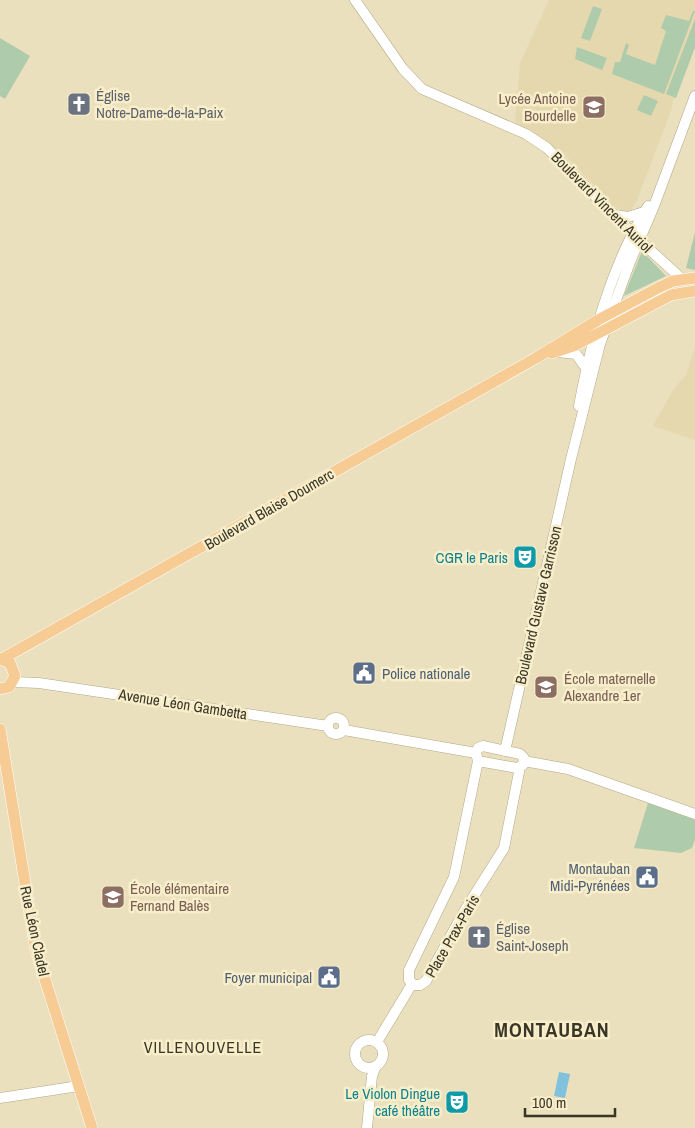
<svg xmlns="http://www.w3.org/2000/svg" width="695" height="1128" viewBox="0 0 695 1128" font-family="'Archivo Narrow',sans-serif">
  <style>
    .built { fill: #e5d8ae }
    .green { fill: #aeccab }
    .water { fill: #80c1db }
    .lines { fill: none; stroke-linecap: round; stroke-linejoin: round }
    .secondary-casing { stroke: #b1a786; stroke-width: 11 }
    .primary-casing { stroke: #fff; stroke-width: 12 }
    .secondary { stroke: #fff; stroke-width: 10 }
    .primary { stroke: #f7cb94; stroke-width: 11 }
    .labels { text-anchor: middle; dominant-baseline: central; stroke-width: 5; stroke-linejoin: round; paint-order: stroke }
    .worship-label { font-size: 15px; fill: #5b616d; stroke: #f8eeca; text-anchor: start }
    .education-label { font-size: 15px; fill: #785e54; stroke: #f8eeca; text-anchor: start }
    .street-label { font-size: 15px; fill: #393527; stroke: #f8eeca }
    .culture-label { font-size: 15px; fill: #0d838f; stroke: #f8eeca; text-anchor: end }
    .service-label { font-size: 15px; fill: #4e5e75; stroke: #f8eeca; text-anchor: end }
    .neighbourhood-label { font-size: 16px; letter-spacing: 1px; fill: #393527; stroke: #f8eeca }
    .district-label { font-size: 20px; font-weight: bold; letter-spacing: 1px; fill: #393527; stroke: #f8eeca }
  </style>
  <rect width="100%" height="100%" fill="#ebe0be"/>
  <path class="built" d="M549,0h146v48l-19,50 -3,1 -1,9 -35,92 -6,10 -6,3 -12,-8 -50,-52 -48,-31 5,-59z
    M695,347v93l-42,-14 20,-36 13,-15z"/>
  <path class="green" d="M593,6l9,3 -12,32 -9,-3z
    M693,11h2l-31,83 -52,-20 3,-12h5l6,-19 3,2 -3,9 29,11 11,-34 -5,-3 5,-13 23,6z
    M695,19v28l-19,51 -10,-4z
    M0,38l30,18 -25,43 -5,-3z
    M577,47l30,11 -5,12 -27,-11z
    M644,95l14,6 -7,15 -14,-6z
    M695,232v38l-9,-2z
    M642,251l24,25 -42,20z
    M648,803l47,17v19l-3,9 -11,5 -47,-5z"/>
  <path class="water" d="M559,1072l11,2 -5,24 -11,-2z"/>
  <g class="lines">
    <g class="secondary-casing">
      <path id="secondary" d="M355,0l48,69 19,20 104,45 21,14 92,92 43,39
        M615,215l13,2 16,-5
        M558,352l18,2 10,14
        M579,406c13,-69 32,-140 69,-200
        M13,682l26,1 289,43
        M328 726a8 8 0 1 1 16 0a8 8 0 1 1-16 0Z
        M344,730l132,23
        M483,746l37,8 4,4 -1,7 -6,3 -39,-7 -2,-8 2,-5z
        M505,751l66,-292 29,-115 30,-82 24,-56 41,-110
        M478,761l-24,116 -45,93v10l5,5h6l6,-4 39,-71 39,-62 16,-81
        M524,761l44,8 127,45
        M355 1054a14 14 0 1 1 28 0a14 14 0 1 1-28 0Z
        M377,1042l35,-58
        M0,1098l79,-12
        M367,1128l5,-52 4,-10"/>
    </g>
    <g class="primary-casing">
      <path id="primary" d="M552,353l24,-8 95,-50 24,-4
        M0,659l10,4 5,13 -6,11 -9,2
        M2,659l534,-301 62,-38 60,-32 15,-7 22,-3
        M0,729l36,222 56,177"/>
    </g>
    <use href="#secondary" class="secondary"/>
    <use href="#primary" class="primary"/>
  </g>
  <defs>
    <g id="church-square" transform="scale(1.25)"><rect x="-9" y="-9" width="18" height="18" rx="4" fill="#6b7280" stroke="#f8eeca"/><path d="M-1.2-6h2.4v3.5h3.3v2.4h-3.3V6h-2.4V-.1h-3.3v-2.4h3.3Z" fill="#fff"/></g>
    <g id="school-square" transform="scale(1.25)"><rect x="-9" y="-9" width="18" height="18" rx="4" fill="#8d6e63" stroke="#f8eeca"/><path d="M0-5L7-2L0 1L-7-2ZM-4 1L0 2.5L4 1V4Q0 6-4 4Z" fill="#fff"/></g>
    <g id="theatre-square" transform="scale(1.25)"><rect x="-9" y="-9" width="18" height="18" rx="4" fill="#0f9aa8" stroke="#f8eeca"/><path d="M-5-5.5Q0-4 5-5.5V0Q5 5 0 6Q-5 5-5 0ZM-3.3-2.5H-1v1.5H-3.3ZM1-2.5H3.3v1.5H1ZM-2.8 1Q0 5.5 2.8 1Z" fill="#fff"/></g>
    <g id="civic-square" transform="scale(1.25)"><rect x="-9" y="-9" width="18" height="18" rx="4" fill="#5c6f8a" stroke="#f8eeca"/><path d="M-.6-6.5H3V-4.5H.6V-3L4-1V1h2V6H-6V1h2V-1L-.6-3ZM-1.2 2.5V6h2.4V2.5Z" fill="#fff"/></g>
  </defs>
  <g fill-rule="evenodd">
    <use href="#church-square" x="79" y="104"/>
    <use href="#school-square" x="594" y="107"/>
    <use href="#theatre-square" x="525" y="557"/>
    <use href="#civic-square" x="364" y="673"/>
    <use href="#school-square" x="546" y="687"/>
    <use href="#civic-square" x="647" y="877"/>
    <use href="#school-square" x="113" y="897"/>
    <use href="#church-square" x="479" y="937"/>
    <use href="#civic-square" x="329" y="977"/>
    <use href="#theatre-square" x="457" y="1102"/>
  </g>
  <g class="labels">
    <g class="worship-label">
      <text x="96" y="95">Église<tspan x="96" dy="17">Notre-Dame-de-la-Paix</tspan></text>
      <text x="496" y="928">Église<tspan x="496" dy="17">Saint-Joseph</tspan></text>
    </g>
    <g class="education-label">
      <text x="576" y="98" text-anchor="end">Lycée Antoine<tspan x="576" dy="17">Bourdelle</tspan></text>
      <text x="564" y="678">École maternelle<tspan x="564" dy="17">Alexandre 1er</tspan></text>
      <text x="130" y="888">École élémentaire<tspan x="130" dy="17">Fernand Balès</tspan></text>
    </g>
    <g class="street-label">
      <text transform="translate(602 202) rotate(45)">Boulevard Vincent Auriol</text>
      <text transform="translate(269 509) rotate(-30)">Boulevard Blaise Doumerc</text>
      <text transform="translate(538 605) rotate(-77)">Boulevard Gustave Garrisson</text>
      <text transform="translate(183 704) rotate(9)">Avenue Léon Gambetta</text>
      <text transform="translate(35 931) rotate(78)">Rue Léon Cladel</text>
      <text transform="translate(452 936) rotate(-60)">Place Prax-Paris</text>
    </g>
    <g class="culture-label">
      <text x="508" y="557">CGR le Paris</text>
      <text x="440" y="1093">Le Violon Dingue<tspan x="440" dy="17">café théâtre</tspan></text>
    </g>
    <g class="service-label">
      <text x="382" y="673" text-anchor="start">Police nationale</text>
      <text x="630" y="868">Montauban<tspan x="630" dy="17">Midi-Pyrénées</tspan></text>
      <text x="312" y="977">Foyer municipal</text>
    </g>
    <g class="neighbourhood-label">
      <text x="203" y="1047">VILLENOUVELLE</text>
    </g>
    <g class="district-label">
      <text x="552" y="1029">MONTAUBAN</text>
    </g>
  </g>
  <path d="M525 1108v8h90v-8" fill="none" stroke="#393527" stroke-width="2.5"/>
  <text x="532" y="1108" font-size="15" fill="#393527" stroke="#f8eeca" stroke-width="4" paint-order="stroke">100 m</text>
</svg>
